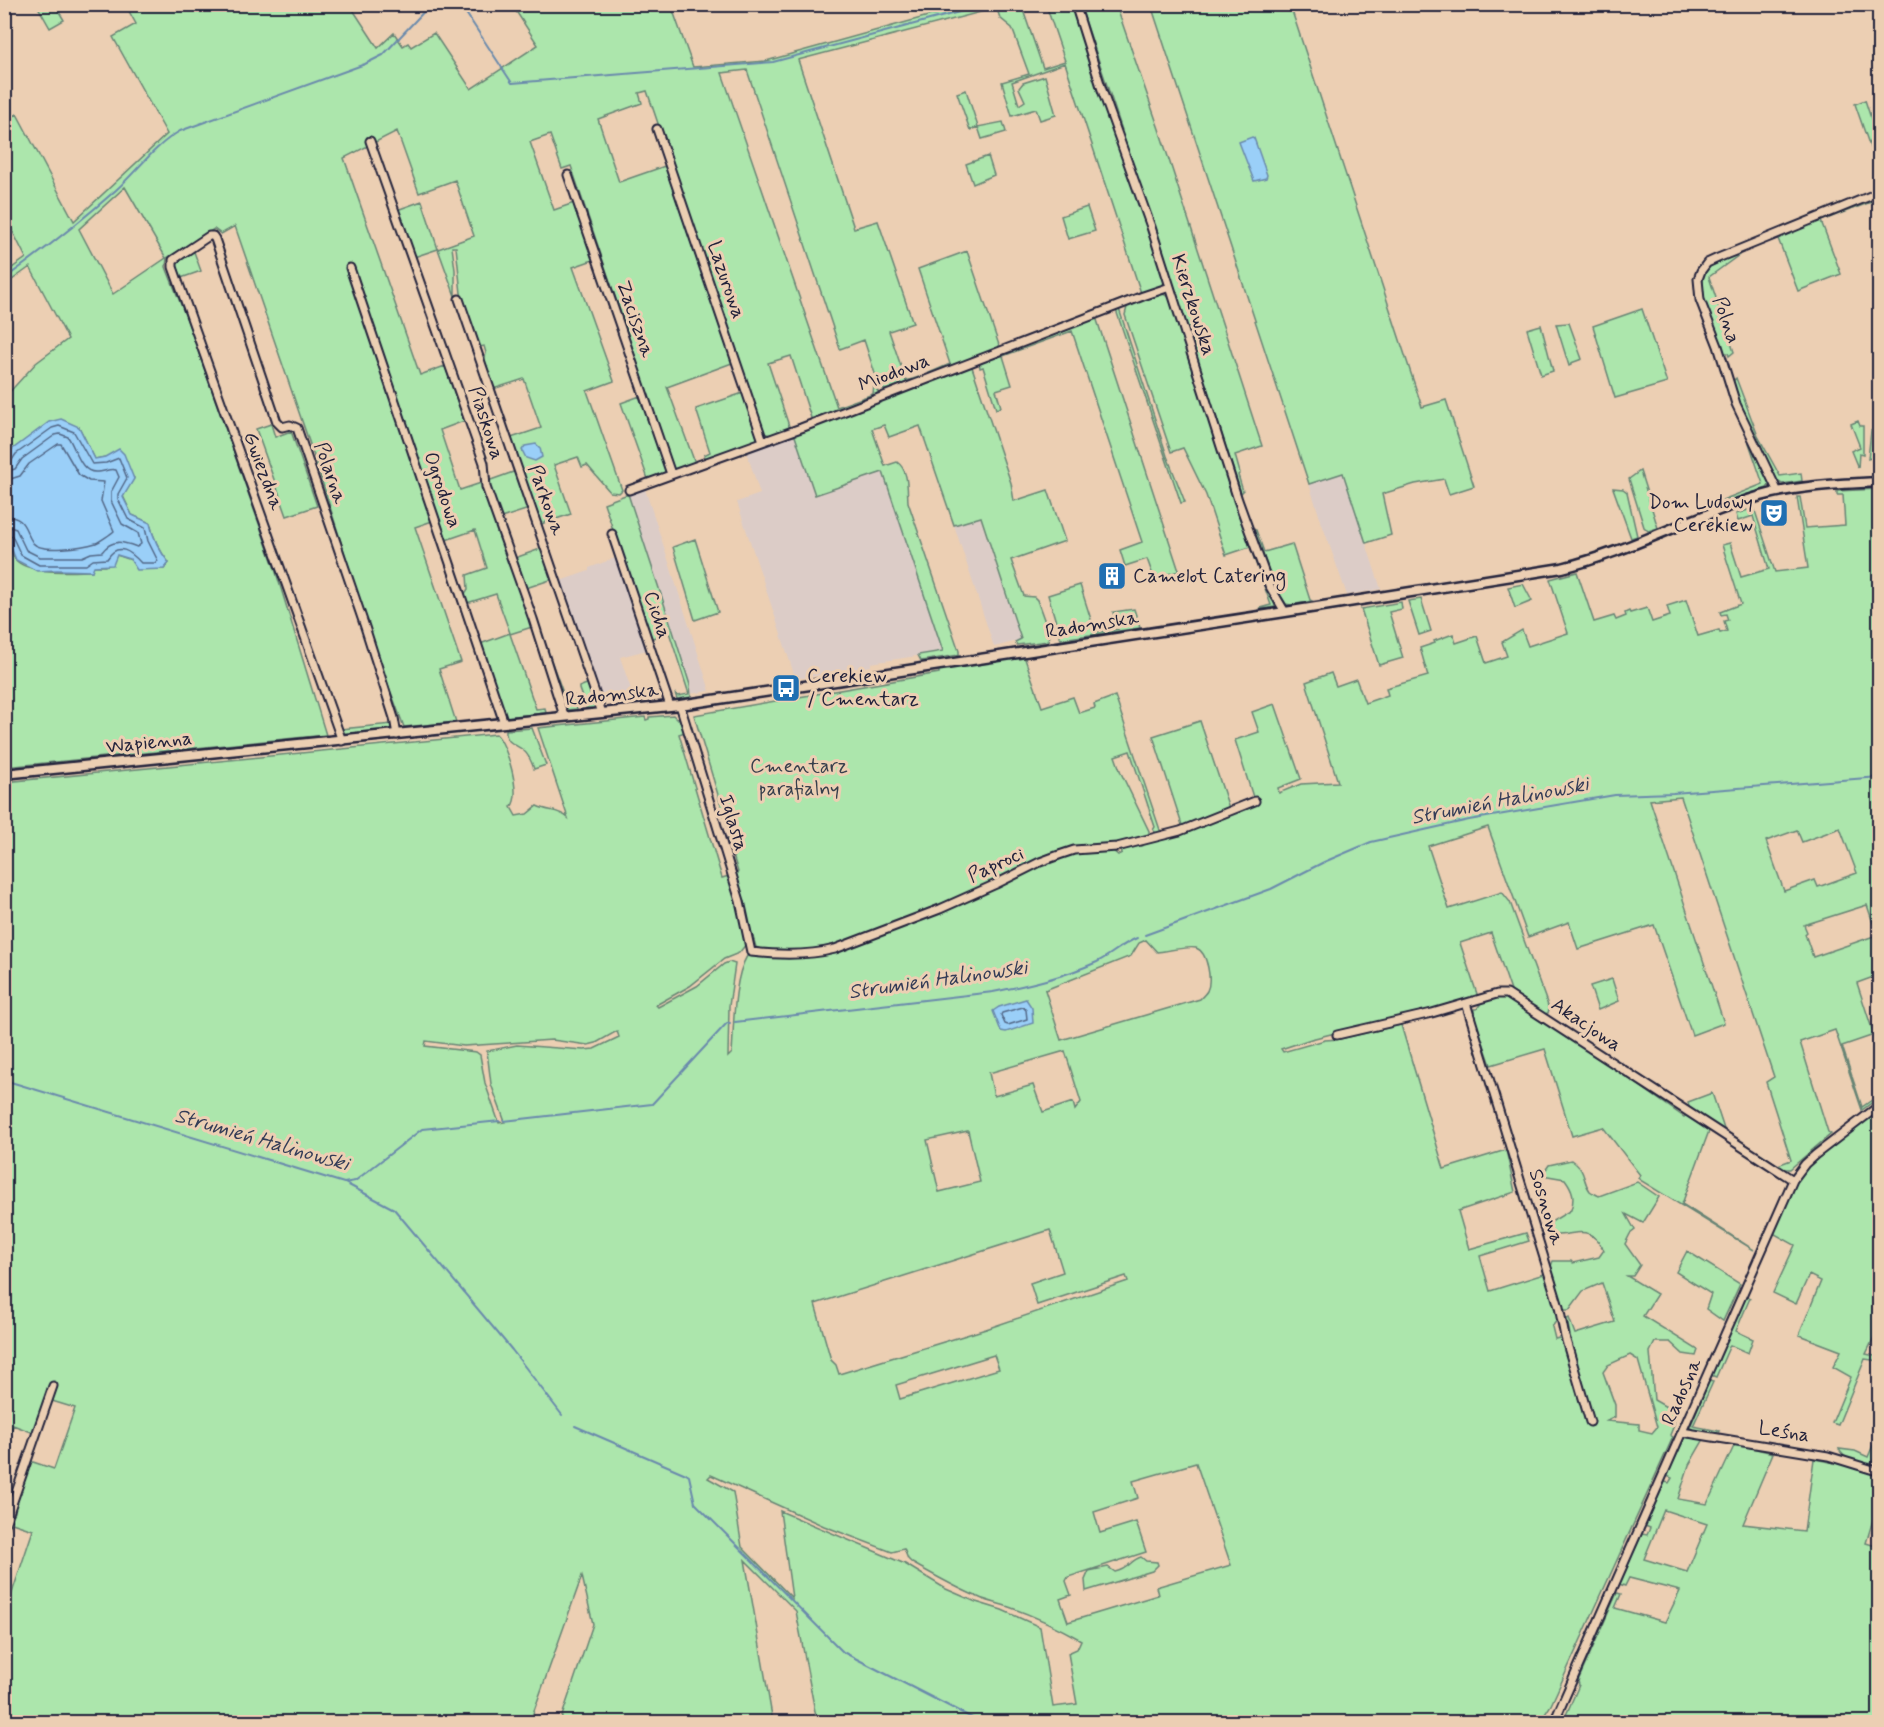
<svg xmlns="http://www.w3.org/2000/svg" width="1884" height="1727" viewBox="0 0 1884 1727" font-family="Mynerve,sans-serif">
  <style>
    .built { fill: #dcccc7 }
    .green { fill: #ace6ac; stroke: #678474; stroke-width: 1.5; fill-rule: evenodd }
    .water { fill: #9acff8; stroke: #6a8aac; stroke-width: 1.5 }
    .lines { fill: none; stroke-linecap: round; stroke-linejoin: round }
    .shore { stroke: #526787; stroke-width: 1.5 }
    .stream { stroke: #6a8aac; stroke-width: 2 }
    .minor-casing { stroke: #22223b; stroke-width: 11 }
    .tertiary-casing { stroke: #22223b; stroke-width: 13 }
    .minor { stroke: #eccfb3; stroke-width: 7 }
    .tertiary { stroke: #eccfb3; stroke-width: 8 }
    .labels { text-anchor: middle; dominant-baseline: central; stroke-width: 6; stroke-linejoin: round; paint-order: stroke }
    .street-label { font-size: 20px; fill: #22223b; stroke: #eccfb3 }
    .poi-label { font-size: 20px; fill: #22223b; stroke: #eccfb3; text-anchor: start }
    .park-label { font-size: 20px; fill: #373f4c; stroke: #eccfb3 }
    .water-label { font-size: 21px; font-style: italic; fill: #343c57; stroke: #eccfb3 }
  </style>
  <rect width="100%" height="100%" fill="#eccfb3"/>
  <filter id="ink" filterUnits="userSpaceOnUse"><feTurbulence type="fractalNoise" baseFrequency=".0167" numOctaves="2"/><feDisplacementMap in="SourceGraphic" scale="12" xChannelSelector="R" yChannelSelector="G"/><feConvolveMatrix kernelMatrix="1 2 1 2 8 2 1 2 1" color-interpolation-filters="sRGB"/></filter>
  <g filter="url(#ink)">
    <path class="built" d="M795,435l20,60 68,-23 60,180 -72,11v3l-50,9 -18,3 -8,-1 -58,-175 23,-8 -13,-41z
      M1343,473l38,116 -34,6 -25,-71 -13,-40z
      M645,489l20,61 45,141 -21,3 -65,-198z
      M980,516l41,124 -27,7 -40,-122z
      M615,558l32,92 -27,7 14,41 -24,3 -2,-3 -8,1 -40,-118 29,-10v-3z"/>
    <path class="green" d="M125,4l225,1 28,43 16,-15 9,13 5,-3 3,4 23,-14 37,56 67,-44 -26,-40h159l22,62 73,-6 202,-56h58l-3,5 20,58 22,-7 -19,-56h25l44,127 7,-2 -42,-125h36l43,124 103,317 -27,9 5,18 -2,2 5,16 -2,2 -96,-295 -6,2 26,80 -2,6 -22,7 -76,-230 -53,19 7,23 6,-4 -6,-13 4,-5 22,-7 11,39 -16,5 -4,-11 -24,7 -10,-34 27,-8 -17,-46 -12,-10 -2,-6 -6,-3 -194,51 56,168 24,-7 35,102 -24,8 17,50 13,-4v1l-30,11 -5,1 -6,-7 -14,-43 -24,9 -93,-279 -25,3 115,334 36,-13 1,-10 4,8 -3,4 -63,25 -21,-65 -23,7 22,66 -19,6 -8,-2 -116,-342 -8,2 3,10 -44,16 21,63 46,-16 67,197 -65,24 28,76 -21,8 -103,-305 -9,3 -12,-34 -20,7 24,68 20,-7 19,57 -20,7 41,114 -27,10 35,99 -3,3 -9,-1 -23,-27 -5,2 -4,-10 -24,8 17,49 -30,10 -30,-86 30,-10 -17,-49 -31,10 -9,-26 2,-10 -2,-7 -5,1 -18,-54 -5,-46h-4l3,23v26l-17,-47 -24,8 -17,-47 25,-9 16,48 36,-13 -19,-56 -36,13 -22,-62 -53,27 76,217 25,-9 19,55 -24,9 20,60 21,-7 51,144 -22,7 26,75 9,-1 1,5 -42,4 -24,-73 30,-11 -14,-39 -29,9 -3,-8 4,-6 -1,-14 20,-7 -12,-38 -29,10 -8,-21 -23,8 46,135 -22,7 17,53 -52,5 -30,-80 -60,-191 -79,-230 -14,8 -7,-5 -47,29 -1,9 21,53 88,249 51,166 -321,32v-235c3,8 5,20 10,27 13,16 57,12 77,12l1,-5h12l11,-11c17,4 31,14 48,14l5,-6c-10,-13 -16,-24 -19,-40l-18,-8 -9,-19 11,-18 -29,-21 -10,2 -16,-32 -69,24 -5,16v-70l31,-34 32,-24 -38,-72 -25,18v-12l21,-15 -21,-42v-95l12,-7 57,107 93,-87 -54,-97 23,-13zM125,187l41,71 -53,36 -34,-65z
      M37,5h18l9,15 -14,8z
      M1151,5h139l132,402 24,-7 28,86 -25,8 -5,-15 -29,5 -33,10 9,41 -25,8 -23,-70 -34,11z
      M966,90l12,37 25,-5 3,10 -24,7 -4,-12 -8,3 -13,-37z
      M1865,100l14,43v30l-24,-69z
      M988,156l6,19 -21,9 -7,-20z
      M1879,195v4l-58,22 20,53 -43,17 -21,-55z
      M1087,207l8,24 -27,8 -7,-23z
      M193,249l8,22 -20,7 -4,-13 3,-7z
      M967,251l33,97 -23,9 -4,-1 -5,4 -38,14 -1,-1 21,-9 -32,-95z
      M1738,253l1,2 -30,22 25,75 -5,4 -1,-3h-4c-6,-22 -37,-71 -12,-88 8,-5 18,-8 26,-12z
      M1161,293l10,5 81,249 16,44 8,10 -2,1 1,5 -14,2 -1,-1 11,-3 -21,-58 -24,8 -20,-60 -23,-47 -12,4 -46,-137 2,-8 4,-3z
      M1119,309l48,147 18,46 -4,1 -65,-193z
      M1642,309l25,74 -52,15 -22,-72z
      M1096,317l83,254 -25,7 -7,-19 -22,7 -5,-16 22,-8 -70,-211 -69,25 9,29 -16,5 5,17 -5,2 -13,-42 -3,1 -1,-7z
      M1569,323l13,36 -11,4v2l-2,1 -13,-42z
      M1541,325l12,46 -12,4 -14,-46z
      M968,366l4,1 39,116 3,18 34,-11 17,51 -54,19 13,36 10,1 3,3 12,33 -1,8 -31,4 -2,-3 6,-3 -40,-122 -27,8 -34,-99 -31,11 -5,-12 -12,4 13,37 12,-4c12,8 10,27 11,40l51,149v4l-38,6 -3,-6 25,-4 -60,-179 -68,23 -20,-59h-3l-1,-2z
      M1736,378l22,58 22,40 21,-3 1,8 -20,3 -5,-3 -23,-42 -23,-56z
      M743,393l15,47 -52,19 -2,-4 6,-3 -14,-43z
      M640,396l26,76 -21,10 3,-3 -27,-76z
      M1858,421l2,5h3v28l-4,-1 -1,15 -7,-17 9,-4 -9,-23z
      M271,424l4,13 16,-6 26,75 -30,10 -31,-87z
      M1879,425l1,42 -2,2 -4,-4v-8l-6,2 3,-28z
      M1748,434l23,49 -4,5 -57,19 5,-4 48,-19 -14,-41z
      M516,471l13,38 -28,9 -13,-37z
      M1640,471l18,57 -10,3 -4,-4 -15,-48z
      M1613,488l10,1 4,3 10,44 -6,2z
      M1879,489v486l-22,8 17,52 -32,11 20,61 14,-10 2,1 -16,12 -27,-80 -35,12 28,90 3,2 -41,35h-7l-23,-14v-2l18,12 13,-5 -25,-78 8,-5 -93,-280 -31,3 74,223 -32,12 -38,-110 -76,24 -9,-27 -41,15 -40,-110 -60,19 21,63 53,-17 8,10 37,101 2,6 -1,4 -3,1 -34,-23 -20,-58 -31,10 17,51 -2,4 -164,41 -30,10 2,3 42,-12 15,-1 61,-14 43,144 62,-19 9,42 -57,19 11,38 57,-16 3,8 -49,15 10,35 54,-17 -1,-8 16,51 -7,10 3,12 8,-2 7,24 -2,1 18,58 -19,-84 3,-1 -3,-16 2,-1 6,16 40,-12 -13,-39 -19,8 -14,19h-5l-13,-44 2,-5h18l2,2 26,-6 5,-7c-16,-27 -25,-15 -50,-15l-8,-10 25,-15c4,-13 2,-20 -6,-31l-23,-4 7,-10 22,-5c17,12 10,19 19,31 2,2 6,3 9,5l38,-14 22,15 -16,26 -17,-9 9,16 -5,4 -5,10 15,21 -7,11h-6l30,18 -14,22 55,34 -2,6 -13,-2 -13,-12h-15l-5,10 4,48 21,12 -1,13 -4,10 3,2 -122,268 -11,17h-723l-21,-111 -51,-51 28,162h-213l33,-98 -11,-48 -52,146h-525v-108l28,-84 -24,-8 6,-10v-8l15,-43 24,8 21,-61 -23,-7 4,-15 -22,47 -21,-8 -8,26v-669l491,-48c11,10 26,61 15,73l5,9 11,-2 10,-8c12,6 21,3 31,12l-30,-90 107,-11 1,3 3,-1v-2l24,-2 4,4 4,-1 4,14 -6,2 43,144 7,-2 18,67 -8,10 -15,6 -34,27 -34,19 2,2 39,-21 27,-22 5,-2 6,2 -6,42 -1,51 4,-4c2,-27 1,-74 15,-97l82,-2 96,-35 73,-33 -4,-4 -156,64 -23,4h-54l-5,-3 -22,-73 4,-2 -10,-33 3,-1 -37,-123 245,-42v-3l85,-14 18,51 31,-10 6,16 16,-5 -1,-4 21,-8 46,137 -4,1 -4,-4 2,-3 -25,-76 -15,5 6,17 28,58v5l-36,15 5,4 4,-2 -2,-5 63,-20 -30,-92 47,-15 29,87 24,-11 -18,-57 24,-8 -7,-20 23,-8 26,75 -23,9 1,5 22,-9 37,-2 -32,-100 25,-9 5,13 20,-7 9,24 23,-8 -2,-7 42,-12 -8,-28 15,-5 -1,-2 19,-7 3,9 21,-7 9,27 21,-7 -5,-14 20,-12 6,16 40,-13 -18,-54 27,-7 17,50 20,-6 2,4 10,-4 -1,-3 4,-2 1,2 17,-5 5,14 18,-6 -3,-10 19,-6 12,36 21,-6 1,3 7,-2 -3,-10 4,-1 -2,-6 -5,1 -1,-3 21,-8 -19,-59 8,-2 11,34 28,-8 -16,-53 -15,5 -2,-7 18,-6 21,64 33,-4 -11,-71h3l5,31 40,-3 -2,-30h-6v-4zM1840,828l17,45 -39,14 -3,-7 -31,11 -18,-50 31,-11 5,12zM1867,905l10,30 -64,22 -8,-23 2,-2 -3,-7zM1146,940l11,12c10,-1 31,-6 39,-4 12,4 16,33 11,43 -2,3 -4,5 -7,8l-139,41 -16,-50 86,-34 8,-13zM617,1031l2,6 -25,12 -10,1 -67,-5 -30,6 4,33 14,38 -6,1 -14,-40 -5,-28 -4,-3 -51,-6 1,-5 38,5 88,-6 36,5 8,-2zM1065,1051l16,51 -6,8 -2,-8 -30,10 -10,-27 -39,11 -5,-23zM968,1131l12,51 -41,10 -12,-52zM1050,1230l13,42 -33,11 7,22 89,-29 2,5 -142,48 -147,45 -3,-9 -5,-5 -16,-56zM994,1355l5,14 -99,30 -4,-14zM1630,1355l8,5 19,67 -5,6 -13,-3v-6l-32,-3 8,-4v-12l-12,-33 5,-7zM1196,1463l35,102 -75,22 2,8 -90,27 -8,-23 11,-4 -5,-14 2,-4 78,-25 -10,-30 -36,11 -6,-21 44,-14 -5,-17zM711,1475l113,51 68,26 12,-3 4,10 4,4c22,12 44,25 66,34 10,5 21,6 31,10 25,9 49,20 72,33l-4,9 -9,4 9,51 -24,3 -13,-80 -38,-17 -26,-8 -30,-13 -41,-25 -125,-53 12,87 -50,-51 -9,-55 -25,-14z
      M628,494l45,137 17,54 1,12 -14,2 -2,-6 3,3 11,-2 -20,-62 -19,7 -46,-136z
      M1254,530h2l8,22 28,-8 18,56 2,1 -21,4 -5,-1 -11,-17z
      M695,539l23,73 -23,8 -22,-73z
      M543,548l10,31 -27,9 -11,-30z
      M1523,584l9,17 -17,7 -7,-21z
      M1080,585l15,47 23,-3 -5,-17 21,-3 6,19 -79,11 -13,-44z
      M1421,599l10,32 -12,4 -11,-34z
      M1401,602l1,7 -13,3 14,46 -24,7 -18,-56z
      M540,630l23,63h6l5,3 3,13 -11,1z
      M589,683l9,25h-12l-7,-19v-2z
      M392,724l1,5 -51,5 -1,-5z
      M532,728l14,37 -12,4c-2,-6 -5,-14 -10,-18 -9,-8 -19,-7 -18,-21z
      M1612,979l7,22 -21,9 -8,-24z
      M1499,997h5l89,56 91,64 2,-2 23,16 -27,73 72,46 -114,-70 -2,-2 2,-3 -37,-48 -31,9 -27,-87 -54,16 -17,-49v-7h3l4,-6z
      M1712,1093l13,39 -35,-22 -2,-8z
      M1879,1109v218l-13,27 13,3v4l-14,-2 -27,66 -6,-2 19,-46 -18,-10 8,-16 -42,-16 22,-54 -12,-6 -13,29 -23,-11 22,-48 -22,-12c9,-20 17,-44 31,-62 20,-24 51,-43 75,-62z
      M1687,1251l53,33 -17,37 -17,-12 5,-15 -35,-22z
      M1745,1296l5,2 -14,33 17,8 -5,14 -18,-8 -14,32 -5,-2z
      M1709,1381l4,1 -20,44 26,5 -3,3 -24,-4 -2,-3z
      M1879,1431v17l-7,15c-10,3 -29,-4 -33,-14l16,2 13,6z
      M1685,1437l19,2 -15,26 -11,34 29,5 28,-60 38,9 -30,71 61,7 10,-72 33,6 32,11v24l-13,43 13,4v175h-316l16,-37 -1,-4 39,-88 4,1 -6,14 50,14 15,-31 -51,-13 -4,8 -6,-2 23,-50 5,1 3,-7 -5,-2 20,-44 4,1 3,-5 -5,-2zM1664,1510l43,14 -20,48 -43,-13z
      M1141,1557l5,4 11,1 1,3 -6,6 -66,20 -1,-11 4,-9 19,-4 7,5c15,-3 15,-12 26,-15z"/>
    <path class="water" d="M1252,137l2,1 13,37 -1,3 -12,3 -15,-39z
      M61,419l18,8 16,32 10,-2 14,-8 5,5 10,25 -11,18 9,18 18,8c3,16 9,27 19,40l-5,6 -27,1 -7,-11 -13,-4 -4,10 -19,1 -2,5 -35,-1 -20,1 -21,-11 -11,-28v-65l5,-16 39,-29z
      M536,444l4,4 2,9 -7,4 -9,-3 -4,-8 3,-4z
      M1026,999l6,9 1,15 -27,9 -5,-1 -8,-20 6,-4z"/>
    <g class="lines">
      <path class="shore" d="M4,464l6,-1 6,-9 36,-26 7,-2 15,6 18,32 14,-1 13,-5 8,20 -9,16v5l10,20 17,9 3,13 10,20 -3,2h-14c-10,-11 -23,-22 -34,-4l-14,1 -7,5h-47l-18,-10 -9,-19 -8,-3
        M4,472l11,-3 7,-10 33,-24 5,-1 8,3c8,11 12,37 29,35 7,0 13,-4 19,-2l3,7 -8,15v9l11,23 16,9 3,11 -4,3c-14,-5 -25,-9 -35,5l-11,1 -9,4h-42l-14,-7 -10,-21 -12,-4
        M4,481l16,-5 9,-12 29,-20h3l18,31 10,6 15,1 -3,19 13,30c-2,2 -15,11 -18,12 -12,4 -55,10 -63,0 -10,-14 -6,-26 -29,-27
        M1023,1007l3,3 1,9 -19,6 -3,-1 -4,-9 1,-2z"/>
      <path class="stream" d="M460,4l52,79 261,-21 216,-58
        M4,279c39,-28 76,-57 112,-89 22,-20 38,-44 64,-59l185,-67 18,-9 48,-51
        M1145,935l126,-46 53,-27 47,-20 98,-22 146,-25 58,-2 207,-16
        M735,1022l258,-30c35,-7 71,-15 104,-30 14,-7 25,-18 40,-24
        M4,1080l340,103 11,-2 67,-52 78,-8
        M504,1121l148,-17 75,-81h3
        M345,1183l49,26 118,141 50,65
        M575,1426l111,48 3,2 6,27 148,149 137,70"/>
      <g class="minor-casing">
        <path id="minor" d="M1075,4l28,89 48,134 87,273 31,85 16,27
          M657,129l106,312
          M370,141l114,322 2,24 47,132 31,97
          M568,175l103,299
          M350,268l154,455
          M459,299l143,414
          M629,490l172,-62 342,-132 27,-9
          M1778,492l-42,-88 -18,-58 -18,-46 -2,-21 3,-8 6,-8 11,-5 162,-66
          M612,534l58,172
          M680,705l60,196 11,51c28,3 57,4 84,-3l105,-40 56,-25 44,-22 19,-7 15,-5 43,-3 63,-16 75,-30
          M342,741l-169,-474v-7l36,-24h4l2,3 62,183 5,5 8,-2 7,3 68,199 29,91 3,17
          M1466,1003l93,304 6,30 25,85
          M1337,1035l95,-22 65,-19h10l286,186
          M1682,1432l146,24 52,16
          M4,1527l49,-141
          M1554,1722l239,-542 12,-16 10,-9 65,-50"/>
      </g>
      <g class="tertiary-casing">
        <path id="tertiary" d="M4,774l676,-69 605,-93 277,-44c69,-17 131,-53 199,-72 39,-11 79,-12 119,-14"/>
      </g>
      <use href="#minor" class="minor"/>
      <use href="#tertiary" class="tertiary"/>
    </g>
  </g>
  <defs>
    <g id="theatre-square" transform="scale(1.5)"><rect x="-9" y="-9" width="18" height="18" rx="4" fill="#1f6fb2" stroke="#eccfb3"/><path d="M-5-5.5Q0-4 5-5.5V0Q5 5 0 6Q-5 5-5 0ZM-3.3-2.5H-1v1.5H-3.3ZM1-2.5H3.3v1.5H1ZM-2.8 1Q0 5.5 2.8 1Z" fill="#fff"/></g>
    <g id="building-square" transform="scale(1.5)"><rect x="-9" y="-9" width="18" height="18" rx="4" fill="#1f6fb2" stroke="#eccfb3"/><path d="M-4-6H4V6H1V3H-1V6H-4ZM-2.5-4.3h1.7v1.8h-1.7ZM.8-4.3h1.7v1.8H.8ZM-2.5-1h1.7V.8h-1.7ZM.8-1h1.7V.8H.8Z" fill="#fff"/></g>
    <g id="bus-square" transform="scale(1.5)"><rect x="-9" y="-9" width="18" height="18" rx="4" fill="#1f6fb2" stroke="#eccfb3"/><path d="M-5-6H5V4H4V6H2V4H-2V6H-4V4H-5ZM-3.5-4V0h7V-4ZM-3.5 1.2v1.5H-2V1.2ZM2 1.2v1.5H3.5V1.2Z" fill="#fff"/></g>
  </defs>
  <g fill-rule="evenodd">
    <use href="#theatre-square" x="1774" y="513"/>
    <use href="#building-square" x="1112" y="576"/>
    <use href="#bus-square" x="786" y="688"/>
  </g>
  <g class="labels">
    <g class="street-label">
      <text transform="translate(726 280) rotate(71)">Lazurowa</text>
      <text transform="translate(1193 305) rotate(72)">Kierzkowska</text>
      <text transform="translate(635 319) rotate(71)">Zaciszna</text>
      <text transform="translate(1726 320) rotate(71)">Polna</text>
      <text transform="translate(894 373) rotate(-21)">Miodowa</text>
      <text transform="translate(486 423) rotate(72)">Piaskowa</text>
      <text transform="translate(263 471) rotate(70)">Gwiezdna</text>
      <text transform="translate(330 473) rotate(71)">Polarna</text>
      <text transform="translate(442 490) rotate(71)">Ogrodowa</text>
      <text transform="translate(546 500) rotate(70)">Parkowa</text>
      <text transform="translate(657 615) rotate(71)">Cicha</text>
      <text transform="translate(1092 625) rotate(-9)">Radomska</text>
      <text transform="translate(612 695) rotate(-6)">Radomska</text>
      <text transform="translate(149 743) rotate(-6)">Wapienna</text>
      <text transform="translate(733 823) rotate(73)">Iglasta</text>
      <text transform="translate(996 865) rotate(-25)">Paproci</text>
      <text transform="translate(1586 1025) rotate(34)">Akacjowa</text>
      <text transform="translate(1546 1207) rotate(73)">Sosnowa</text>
      <text transform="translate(1682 1392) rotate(-66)">Radosna</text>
      <text transform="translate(1784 1432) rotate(9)">Leśna</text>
    </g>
    <g class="poi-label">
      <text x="1753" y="502" text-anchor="end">Dom Ludowy<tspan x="1753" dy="23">Cerekiew</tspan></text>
      <text x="1133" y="576">Camelot Catering</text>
      <text x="807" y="676">Cerekiew<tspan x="807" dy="23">/ Cmentarz</tspan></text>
    </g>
    <g class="park-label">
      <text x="799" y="766">Cmentarz<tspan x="799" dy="23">parafialny</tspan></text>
    </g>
    <g class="water-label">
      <text transform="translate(1500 801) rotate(-11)">Strumień Halinowski</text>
      <text transform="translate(938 980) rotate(-8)">Strumień Halinowski</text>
      <text transform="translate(262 1140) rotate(16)">Strumień Halinowski</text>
    </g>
  </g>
  <rect width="1884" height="1727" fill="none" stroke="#eccfb3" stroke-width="24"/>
  <rect x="12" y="12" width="1860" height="1703" fill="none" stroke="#22223b" stroke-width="2" filter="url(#ink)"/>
</svg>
